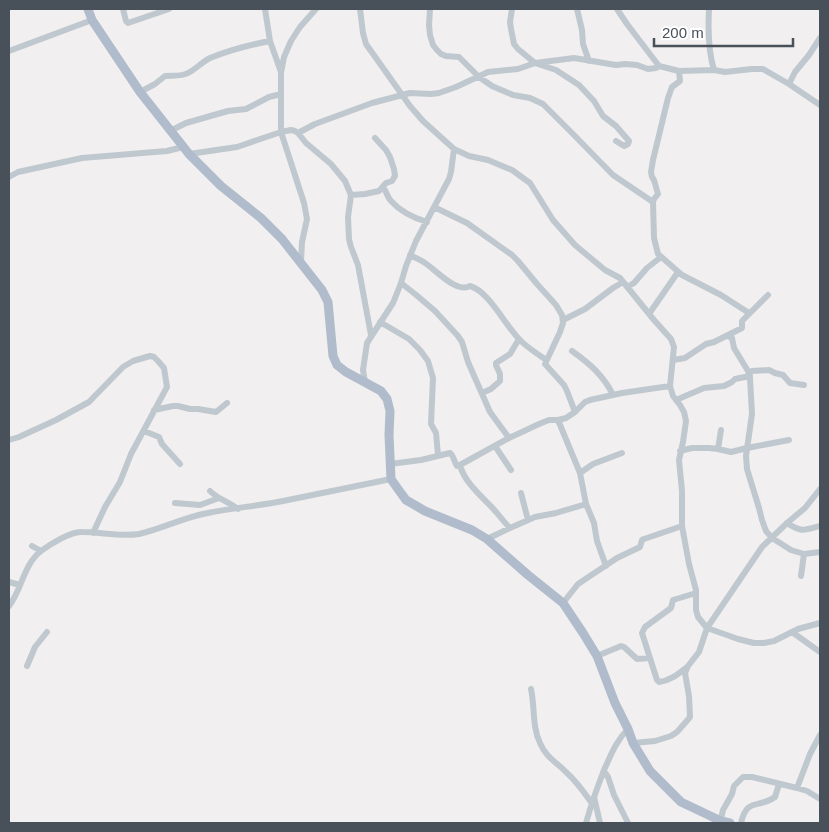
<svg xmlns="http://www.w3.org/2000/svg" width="829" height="832" viewBox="0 0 829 832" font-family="Helvetica,sans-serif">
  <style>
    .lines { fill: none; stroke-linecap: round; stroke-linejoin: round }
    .minor { stroke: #c0c8cf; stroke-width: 6 }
    .major { stroke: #b0bccb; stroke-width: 9 }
  </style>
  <rect width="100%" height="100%" fill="#f1efef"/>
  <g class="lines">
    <path class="minor" d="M123,9l3,12 2,2 41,-14
      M265,9l5,32 11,31
      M360,9l3,24 3,11 44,62 13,15 31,28 15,7 19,4 24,10 18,13 23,37 22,25 30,25 15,8 34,42 17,19 3,8 -4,39 3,10 7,9 4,7 2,9 -3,21 -4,18 3,31v35l7,38 7,26v20l2,7 9,11 31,11 16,4h10l10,-2 24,-12 22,-6
      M430,9l-1,16 1,10 3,10 4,5 4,4 5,2 13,1 20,20 13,9 21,9 17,3 13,6 30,30 40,41 40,27
      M512,9l-2,13 1,7 3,15 4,5 17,14 21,7 23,15 15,16 9,15 13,10 13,15 -1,3 -4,2 -8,-5
      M577,9l5,21 1,14 6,17
      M617,9l10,15 32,42
      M709,9c-1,20 -1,42 5,61
      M9,51l83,-31
      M679,71l1,10 -8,6 -4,11 -15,62 -2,12 1,5 2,3 4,14 -4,5 -1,3 1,36 4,16 24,21 39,20 28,18
      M789,84l6,-12 14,-17 11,-17
      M140,92l15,-8 10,-8c7,-1 16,1 23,-3 8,-4 14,-11 22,-15 20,-8 39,-13 60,-17
      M170,131l16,-8 42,-12 18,-2 23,-12 12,-3
      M298,133l17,-9 57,-21 38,-10 21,1 8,-1 17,-6 32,-15 30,-3 17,-6 39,-5 42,7 9,-1 12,1 11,4 8,-1 3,-2 20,5 35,-1 11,2 27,-3h11l26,15 31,21
      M189,154l48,-7 44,-15 10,-2 4,1 3,2 8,10 25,21 14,17 6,14 -3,22 1,22 2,8 7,18 13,70
      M9,177l9,-5 64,-14 85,-7 16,-4
      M382,189l3,1c2,4 3,8 6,11 9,10 23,17 36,21
      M351,195l14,-1 14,-3 7,-8 6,-2 3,-5 -1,-7 -4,-12 -4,-7 -11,-12
      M434,207l33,16 45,32 6,6 19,23 19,21 6,10 1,8 -3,9 -15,32 19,21 3,6 8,21
      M410,255c5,3 10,4 15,8 11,7 32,31 45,23 19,5 36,41 51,55 7,7 17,13 25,19
      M301,262l1,-20 5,-23 -3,-16 -23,-71v-59l3,-16 7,-16 9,-14 16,-18
      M401,283l14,11 20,17 23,25 4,6 6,20 22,50 19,26
      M627,287l7,-4 13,-15 14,-11
      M649,314l29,-42
      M563,320l22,-11 28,-21 10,-6
      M380,322l29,17 11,11 8,11 5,17 -2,46 5,9 2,22
      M728,336l4,2 2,10 14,23 2,7 2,36 -6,42 1,13 12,39 3,12 4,11 6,7 19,12 13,4 16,-2
      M572,351c17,12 32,25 41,44
      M673,360l12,-2 21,-14 8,-2 28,-14v-7l26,-26
      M749,374l3,-3 17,-1 6,3 8,2 7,8 14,2
      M365,382l-2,-12 4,-27 26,-40 8,-20 5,-17 10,-25 33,-62 2,-7 3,-23
      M482,393l9,-4 9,-8v-7l-4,-9v-2l14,-9 9,-15
      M676,400l28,-12 20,-2 8,-4 3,-3 15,-3
      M154,410l19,-4h5l12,3h8l18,3 11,-9
      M558,420l22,53 6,31 8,19 3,18 9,25
      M144,431l15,6 3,7 18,20
      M9,440l10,-3 37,-17 33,-18 34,-35 10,-6 17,-5 4,1 4,4 6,7 3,19 -36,67 -11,28 -15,25 -12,26
      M495,446l16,24
      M718,449l3,-19
      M680,451l12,-3h17l9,1 13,3 16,-4 42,-8
      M390,464l31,-4 29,-7c4,3 4,9 7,13l3,-1 49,-27 30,-14 10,-4h9l8,-2 9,-6 10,-10 5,-2 32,-7 48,-7
      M460,465c4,18 25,34 37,48 4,5 8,10 13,15
      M580,473l13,-9 29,-11
      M210,491c8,8 19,11 28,18
      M521,493l7,27
      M175,503l25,2 19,-7
      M787,523c15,10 18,7 33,3
      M487,539l23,-11 25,-11 21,-4 30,-9
      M32,546l9,5
      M801,576l3,-22
      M9,582l11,3
      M563,603l15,-19 39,-26 23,-11 2,-7 2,-1 38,-13
      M9,606c13,-16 14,-41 32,-55 8,-6 30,-20 41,-19 19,0 38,5 57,2 23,-5 45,-17 69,-21 24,-5 50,-7 75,-12 36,-7 72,-15 108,-22
      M792,632l28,20
      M597,656l24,-10 3,1 13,12 13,-1
      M27,666l8,-19 12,-15
      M687,667c-9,7 -17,14 -28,15l-2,-2 -15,-47 3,-6 26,-19 2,-8 23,-7
      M531,689c4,18 1,38 9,54 5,13 17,20 26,29 10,9 18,20 25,30
      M633,743l22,-2 16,-5 6,-4 8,-9 5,-6 -1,-21 -4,-23 3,-7 11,-14 8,-24 55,-81 25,-24 18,-15 15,-19
      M604,771l4,6 6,18 14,28
      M797,788l13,-34 10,-19
      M594,797l6,26
      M586,823c5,-18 11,-35 18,-53 7,-15 12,-29 24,-41
      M720,823l3,-13 9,-16 2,-8 9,-9h9l45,11 10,3 13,8
      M741,823c6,-26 17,-14 34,-26l4,-13"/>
    <path class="major" d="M88,9l4,11 48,72 49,62 32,32 40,32 21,21 40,51 6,12 5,54 4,9 9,7 35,19 6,8 3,12 -1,24 2,44 7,10 8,11 19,11 47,19 15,9 41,36 35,28 20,30 14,23 18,47 13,26 5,14 17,28 31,31 40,19 9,2"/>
  </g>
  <rect width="829" height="832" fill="none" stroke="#48505a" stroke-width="20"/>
  <path d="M654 38v8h139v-8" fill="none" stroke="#48505a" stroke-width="2.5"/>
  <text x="662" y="38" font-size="15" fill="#48505a" stroke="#ffffff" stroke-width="4" paint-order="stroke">200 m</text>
</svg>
